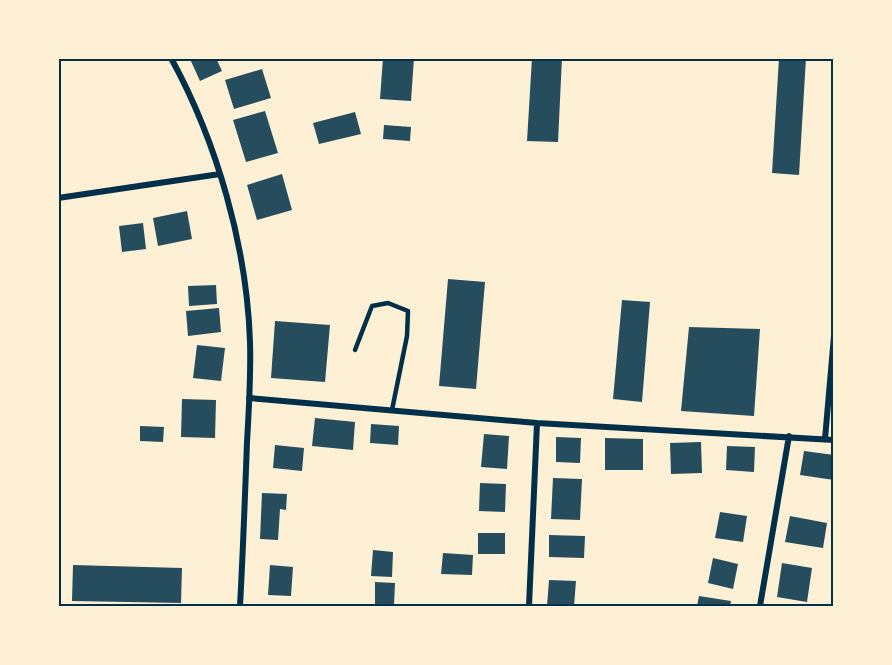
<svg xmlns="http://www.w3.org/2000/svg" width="892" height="665" viewBox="0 0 892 665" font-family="Roboto,sans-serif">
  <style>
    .building { fill: #264d5e }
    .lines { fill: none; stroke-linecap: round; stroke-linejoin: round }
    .service { stroke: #003049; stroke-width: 4.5 }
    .minor { stroke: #003049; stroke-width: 6 }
    .neatline { fill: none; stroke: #003049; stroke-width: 2 }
  </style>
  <rect width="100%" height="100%" fill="#fdf0d5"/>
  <path class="building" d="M192,58h24l6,13 -22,10 -10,-22z
    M383,58h31l-3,43 -31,-2z
    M532,58h30l-4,84 -31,-1z
    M779,58h27l-7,117 -27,-2z
    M262,69l9,29 -37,11 -9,-29z
    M265,111l13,42 -32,9 -13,-42z
    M355,112l6,22 -42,10 -6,-21z
    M384,125l27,2 -1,14 -27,-2z
    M282,174l10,36 -35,10 -10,-35z
    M187,211l5,28 -34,7 -5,-28z
    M143,223l3,26 -24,3 -3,-26z
    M448,279l37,3 -9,107 -37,-3z
    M216,285l1,19 -28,2 -1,-20z
    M622,300l28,2 -8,100 -29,-3z
    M219,308l2,24 -33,4 -2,-25z
    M275,321l55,4 -5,57 -54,-4z
    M689,327l71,2 -6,87 -73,-5z
    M197,345l28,3 -4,33 -28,-3z
    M182,399l34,1 -1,38 -34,-1z
    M315,418l40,4 -2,28 -41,-4z
    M371,424l28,2 -1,19 -28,-2z
    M140,426l24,1 -1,15 -23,-1z
    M484,434l25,2 -2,33 -26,-2z
    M556,437l25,1 -1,25 -24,-1z
    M605,438l38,1v31h-38z
    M701,442l1,31 -31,1 -1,-31z
    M275,445l29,3 -2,23 -29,-3z
    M727,446l28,1 -1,25 -28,-2z
    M804,451l30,4v25l-34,-5z
    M553,478l29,1 -2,41 -29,-1z
    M480,483l26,1 -1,28 -26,-1z
    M262,493l25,1 -1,16 -6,-1 -2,31 -18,-1z
    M720,512l27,4 -4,26 -28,-4z
    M790,516l37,7 -4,25 -38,-6z
    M478,533h27v21h-27z
    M549,535l36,1 -1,22 -35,-1z
    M373,550l20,2 -1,25 -21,-1z
    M443,553l30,2 -1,20 -31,-1z
    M713,558l25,6 -5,25 -25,-6z
    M782,563l30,5 -5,34 -30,-5z
    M73,565l109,3 -1,35 -109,-2z
    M270,565l23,2 -2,29 -23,-1z
    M549,580l27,1 -2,25h-27z
    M375,582l20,1 -1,23h-19z
    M699,596l32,5 -1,5h-33z"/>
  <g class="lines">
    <path class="service" d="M355,350l17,-44 16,-3 20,8 -1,25 -15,74"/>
    <path class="minor" d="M171,58c46,84 76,189 79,284 1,33 -1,67 -3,100 -2,55 -4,110 -7,164
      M58,198l162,-24
      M249,398l288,25 297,17
      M825,439l9,-103
      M529,606l8,-183
      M760,606l29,-170"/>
  </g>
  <rect width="892" height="665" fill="none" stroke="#fdf0d5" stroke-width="120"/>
  <rect x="60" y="60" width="772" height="545" class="neatline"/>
</svg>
